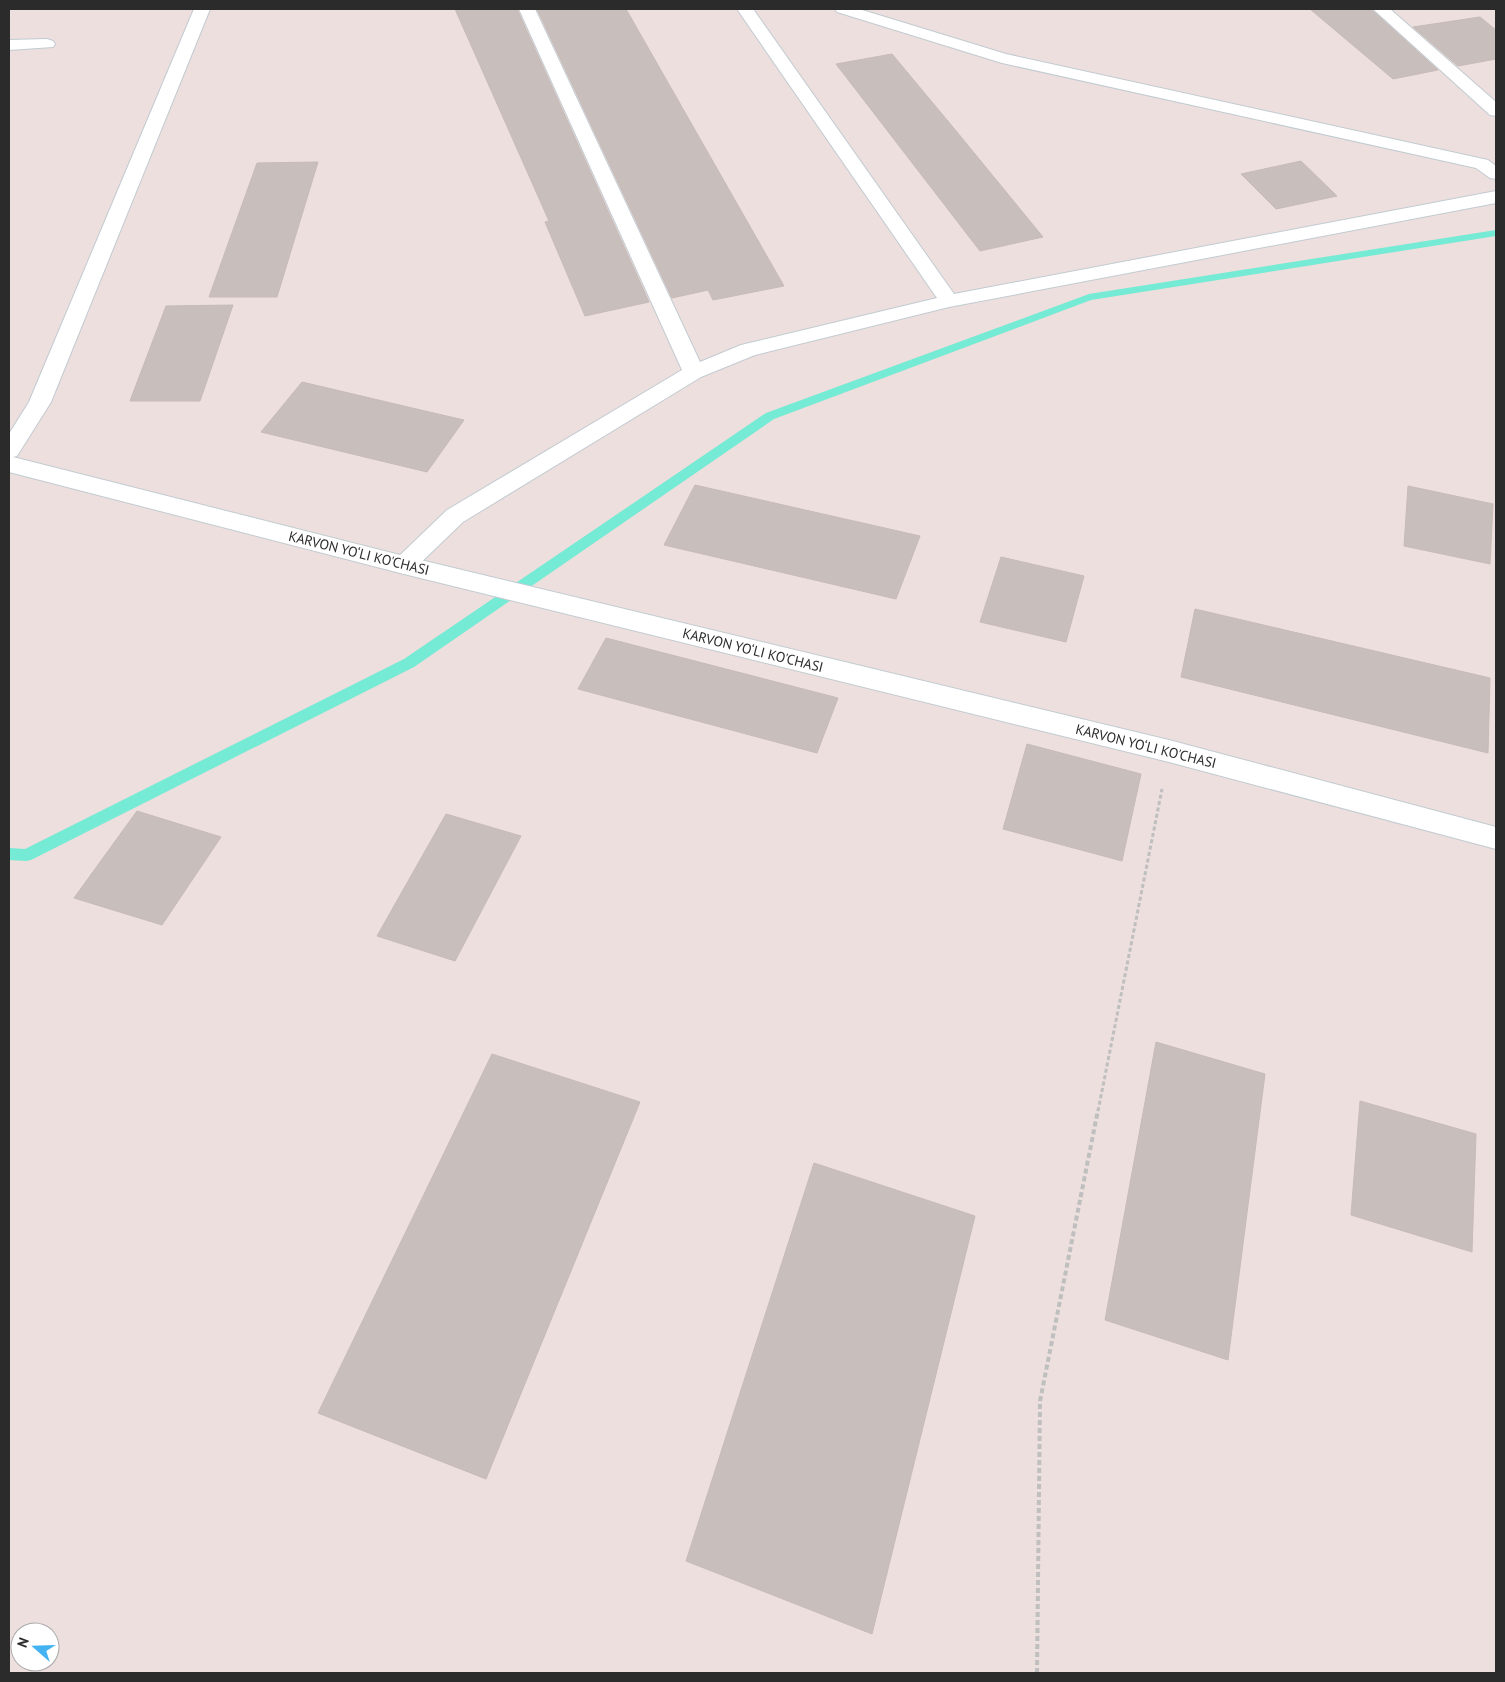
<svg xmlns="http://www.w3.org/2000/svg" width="1505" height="1682" viewBox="0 0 1505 1682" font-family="'PT Sans',sans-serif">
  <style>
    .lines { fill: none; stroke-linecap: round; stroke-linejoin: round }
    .stream { fill: #75ead4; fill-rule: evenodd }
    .building { fill: #c8bebc; stroke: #c7bab7 }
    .minor-casing { stroke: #c2cbd1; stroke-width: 2 }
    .tertiary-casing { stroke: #c2cbd1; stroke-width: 2 }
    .path-far1 { stroke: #bfbfbf; stroke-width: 3; stroke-dasharray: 4 2.5; stroke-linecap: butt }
    .path { stroke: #bfbfbf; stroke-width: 4; stroke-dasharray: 5 3; stroke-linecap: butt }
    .minor { fill: #fff; fill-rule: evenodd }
    .tertiary { fill: #fff; fill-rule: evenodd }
    .labels { text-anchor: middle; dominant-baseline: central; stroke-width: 4; stroke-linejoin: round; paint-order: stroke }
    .street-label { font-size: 14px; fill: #2b2b2b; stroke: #fff }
  </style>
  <rect width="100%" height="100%" fill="#ecdfdd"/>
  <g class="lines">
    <path class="stream" d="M1496,230v6l-405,64 -317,119 -360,248 -383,193 -5,1 -17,-1v-12l16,1 379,-190 362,-246 323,-119z"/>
  </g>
  <path class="building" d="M455,9h62l132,293 -64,14 -40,-94 4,-1z
    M537,9h89l158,277 -71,14 -5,-10 -36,8z
    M1310,9h61l67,61 -45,9z
    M1480,17l16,13v29l-38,7 -45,-39z
    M892,54l65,78 86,105 -63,14 -144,-187z
    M1301,161l36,35 -61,13 -35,-35z
    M318,162l-41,135h-68l48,-134z
    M233,305l-33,96h-70l36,-95z
    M302,382l123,29 39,9 -37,52 -166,-40z
    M695,485l225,51 -24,63 -232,-54z
    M1408,486l85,18 -3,60 -86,-18z
    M1001,557l83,19 -18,66 -86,-20z
    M1195,609l295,69 -2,75 -307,-76z
    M606,638l232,60 -21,55 -239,-64z
    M1027,744l114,30 -19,87 -119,-32z
    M137,811l84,26 -59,88 -88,-27z
    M446,814l75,22 -66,125 -78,-25z
    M1156,1042l109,32 -37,286 -123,-40z
    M492,1054l148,48 -154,377 -168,-66z
    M1360,1101l116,33 -4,118 -121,-37z
    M814,1163l161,53 -103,418 -186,-73z"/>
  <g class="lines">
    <g class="minor-casing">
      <path id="minor" d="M194,9h16l-159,393 -34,54 -8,2v-24l20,-32z
        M519,9h16l165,353 41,-17 196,-47 -200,-289h16l201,285 542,-103v12l-547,104 -194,48 -54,22 -238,145 -51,49 -8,3 -8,-3 -4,-6 4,-6 51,-49 235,-140z
        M835,9h24l147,45 482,106 8,6v13l-6,-1 -14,-10 -474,-105 -165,-51z
        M1373,9h17l106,93v14l-6,-1z
        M47,39l6,2 2,3 -2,3 -44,3v-10z"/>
    </g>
    <g class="tertiary-casing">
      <path id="tertiary" d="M9,456l395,100 765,184 327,87v22l-327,-87 -765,-188 -395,-102z"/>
    </g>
    <path class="path-far1" d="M1098,1111l64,-322"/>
    <path class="path" d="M1037,1673l3,-272 58,-291"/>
    <use href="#minor" class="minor"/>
    <use href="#tertiary" class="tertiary"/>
  </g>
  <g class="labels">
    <g class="street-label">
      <text transform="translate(359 553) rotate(14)">KARVON YO‘LI KO'CHASI</text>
      <text transform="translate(753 650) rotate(14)">KARVON YO‘LI KO'CHASI</text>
      <text transform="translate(1146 746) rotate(14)">KARVON YO‘LI KO'CHASI</text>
    </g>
  </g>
  <rect width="1505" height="1682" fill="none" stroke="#2b2b2b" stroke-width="20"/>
  <g transform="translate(35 1647) rotate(290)"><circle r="24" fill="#ffffff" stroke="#aaaaaa"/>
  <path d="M0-4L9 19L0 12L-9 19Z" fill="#44b3f2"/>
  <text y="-8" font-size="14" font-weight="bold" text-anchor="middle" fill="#2b2b2b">N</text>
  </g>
</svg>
